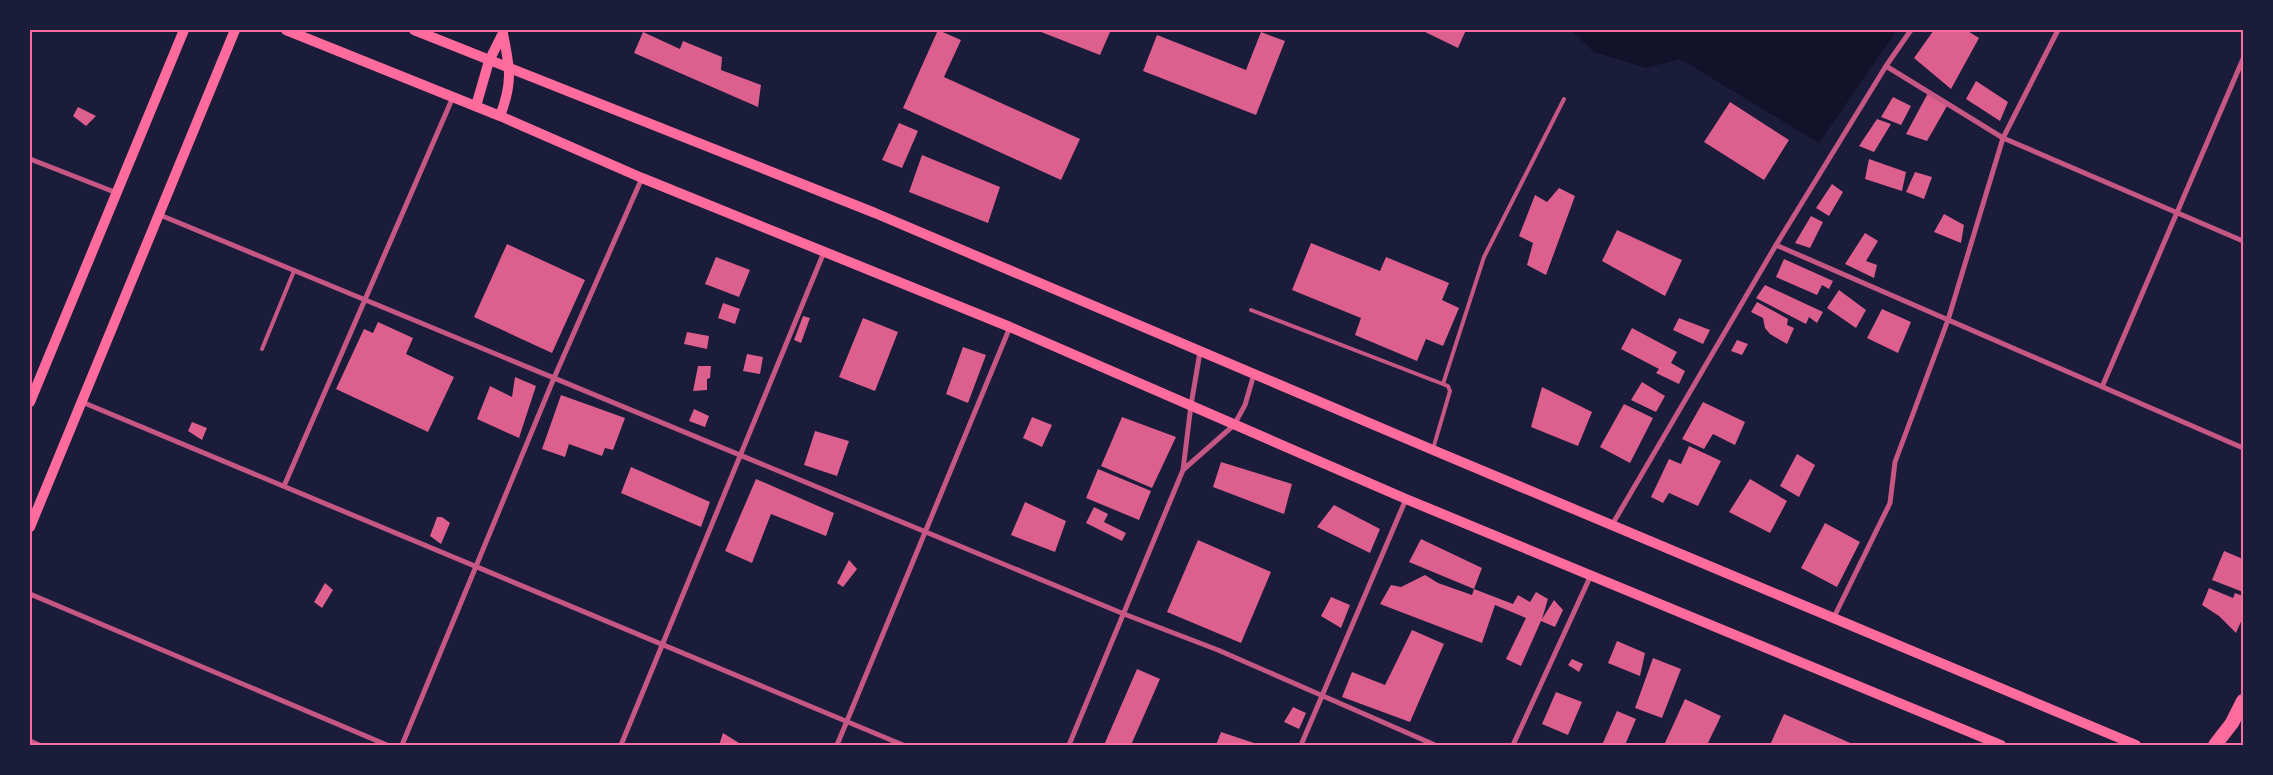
<svg xmlns="http://www.w3.org/2000/svg" width="2273" height="775" viewBox="0 0 2273 775" font-family="Manrope,sans-serif">
  <style>
    .water { fill: #12122b }
    .building { fill: #dd5f8e }
    .lines { fill: none; stroke-linecap: round; stroke-linejoin: round }
    .service { stroke: #c65784; stroke-width: 4 }
    .minor { stroke: #c65784; stroke-width: 5 }
    .secondary { stroke: #ff6b9d; stroke-width: 10 }
    .trunk { stroke: #ff6b9d; stroke-width: 14 }
    .neatline { fill: none; stroke: #ff6b9d; stroke-width: 2 }
  </style>
  <rect width="100%" height="100%" fill="#1b1b3a"/>
  <path class="water" d="M1571,30h326l-78,113 -139,-84 -34,9 -52,-16z"/>
  <path class="building" d="M938,30l23,10 -17,37 136,62 -19,41 -158,-72z
    M1036,30h69l5,2 -10,23z
    M1421,30h45l-8,18z
    M1934,30h32l13,8 -28,51 -37,-31z
    M643,32l37,17 3,-8 39,16 -1,13 40,15 -3,22 -124,-54z
    M1261,32l24,9 -29,74 -113,-44 14,-36 89,35z
    M1976,81l32,21 -8,19 -34,-22z
    M1928,93l19,13 -20,35 -21,-7z
    M1893,97l18,9 -10,19 -20,-8z
    M1730,102l59,38 -25,40 -60,-38z
    M78,107l18,9 -10,10 -13,-10z
    M1877,119l14,5 -17,28 -15,-6z
    M899,123l19,8 -16,37 -20,-8z
    M922,155l78,32 -12,36 -79,-31z
    M1869,159l37,13 -4,19 -37,-12z
    M1915,172l17,5 -8,22 -18,-7z
    M1832,184l11,8 -14,24 -13,-8z
    M1559,188l16,8 -29,79 -19,-10 6,-22 -14,-7 16,-41 12,7z
    M1944,214l20,11 -3,18 -27,-11z
    M1811,216l12,6 -13,26 -15,-5z
    M1617,230l65,30 -17,36 -63,-35z
    M1865,233l13,8 -12,20 11,4 -3,13 -29,-14z
    M1311,243l69,28 6,-14 63,26 -7,17 17,8 -16,38 -17,-7 -9,22 -62,-26 6,-17 -69,-28z
    M507,244l78,36 -33,73 -78,-36z
    M716,257l34,13 -11,27 -34,-13z
    M1784,259l49,22 -4,8 -7,-4 -5,10 -41,-18z
    M1765,285l58,27 -6,11 -8,-6 -3,7 -50,-26z
    M1839,290l27,20 -10,18 -29,-20z
    M1757,302l31,17 -1,6 7,3 -7,16 -17,-10 -5,-6 -2,-10 -12,-6z
    M723,303l17,6 -5,15 -17,-6z
    M1882,309l29,13 -13,31 -31,-15z
    M803,316l7,2 -9,25 -7,-3z
    M863,318l35,14 -23,59 -36,-14z
    M1679,318l31,12 -7,14 -30,-14z
    M378,322l35,16 -7,16 48,23 -26,55 -92,-43 28,-60 9,4z
    M1632,328l45,24 -6,11 14,8 -6,13 -23,-11 3,-4 -38,-20z
    M687,332l22,4 -2,13 -23,-5z
    M1737,340l11,4 -6,11 -11,-4z
    M963,347l23,8 -18,48 -22,-9z
    M747,354l16,3 -3,17 -17,-3z
    M698,366h13l-1,12 -3,1v11l-14,1z
    M515,377l21,9 -17,52 -42,-19 13,-33 22,11z
    M1642,382l23,14 -9,16 -25,-12z
    M1542,387l50,25 -14,34 -47,-19z
    M561,395l64,23 -12,32 -8,-2 -3,8 -33,-12 -4,13 -23,-8z
    M1703,402l42,20 -10,23 -22,-11 -9,15 -22,-10z
    M1624,404l29,14 -23,45 -30,-16z
    M694,409l15,7 -4,11 -16,-6z
    M1032,417l20,8 -10,22 -19,-9z
    M1122,417l54,20 -24,51 -51,-22z
    M192,422l15,6 -5,12 -14,-9z
    M815,431l34,10 -12,35 -33,-11z
    M1689,446l32,15 -23,45 -29,-13 -6,10 -12,-6 18,-38 12,5z
    M1797,454l18,11 -16,32 -19,-11z
    M1221,462l71,22 -8,30 -71,-27z
    M631,467l79,35 -9,25 -80,-34z
    M1098,469l53,22 -12,29 -53,-22z
    M756,479l78,34 -8,23 -55,-22 -19,49 -27,-12z
    M1750,479l37,22 -17,32 -41,-21z
    M1025,502l41,19 -11,31 -44,-17z
    M1334,505l46,24 -10,24 -53,-26z
    M1094,507l14,7 -4,8 22,11 -4,8 -36,-18z
    M437,517h5l8,6 -9,21 -11,-8z
    M1825,523l35,19 -23,45 -36,-19z
    M1421,539l61,29 -8,21 -65,-27z
    M1198,540l73,32 -30,71 -74,-31z
    M2224,551l19,8v33l-31,-12z
    M849,560l8,9 -14,18 -6,-4z
    M1425,575l13,8 34,12 2,-6 39,15 5,-9 12,7 6,-10 12,7 -6,20 12,-19 9,10 -8,17 -14,-6 -20,45 -15,-7 20,-41 -31,-13 -13,38 -102,-39 11,-19 10,2z
    M325,583l8,7 -11,18 -8,-6z
    M2209,588l24,10 2,-5 8,3v21l-7,16 -17,-17 -17,-11z
    M1331,597l19,8 -9,23 -20,-12z
    M1412,630l32,14 -34,78 -68,-25 10,-25 33,13z
    M1617,641l28,12 -5,23 -32,-13z
    M1653,658l28,11 -19,49 -27,-10z
    M1572,659l11,5 -4,8 -11,-7z
    M1137,669l23,10 -29,66h-27z
    M1556,692l26,10 -14,33 -26,-11z
    M1685,699l36,17 -14,29h-43z
    M1293,707l13,6 -7,16 -15,-7z
    M1617,711l19,8 -11,26h-23z
    M1784,714l71,31h-85z
    M1221,732l33,11 -1,2h-37z
    M723,733l16,10 -1,2h-19z"/>
  <g class="lines">
    <path class="service" d="M1251,310l197,76 2,5 -17,58
      M262,349l32,-78
      M1443,384l41,-127 80,-158"/>
    <path class="minor" d="M1886,66l117,72 240,103
      M30,159l87,34
      M160,215l964,399 94,36 217,95
      M1776,245l467,203
      M2102,387l141,-328
      M82,402l821,343
      M1184,469l50,-44 11,-20 9,-31
      M284,486l169,-389
      M1612,525l164,-280 110,-179 25,-36
      M30,594l357,151
      M1834,617l56,-114 5,-41 53,-142 55,-182 55,-108
      M30,741l9,4
      M402,745l152,-367 88,-200
      M621,745l203,-493
      M837,745l173,-418
      M1069,745l114,-275 8,-65 9,-53
      M1301,745l105,-246
      M1513,745l78,-170"/>
    <path class="secondary" d="M286,30l214,86 142,62 368,149 396,172 595,246
      M414,30l461,183 558,237 703,295
      M476,106l13,-45 14,-28
      M500,116c13,-34 10,-48 3,-82
      M30,402l154,-372
      M30,527l205,-497"/>
    <path class="trunk" d="M2215,745l17,-22 11,-22"/>
  </g>
  <rect width="2273" height="775" fill="none" stroke="#1b1b3a" stroke-width="62"/>
  <rect x="31" y="31" width="2211" height="713" class="neatline"/>
</svg>
